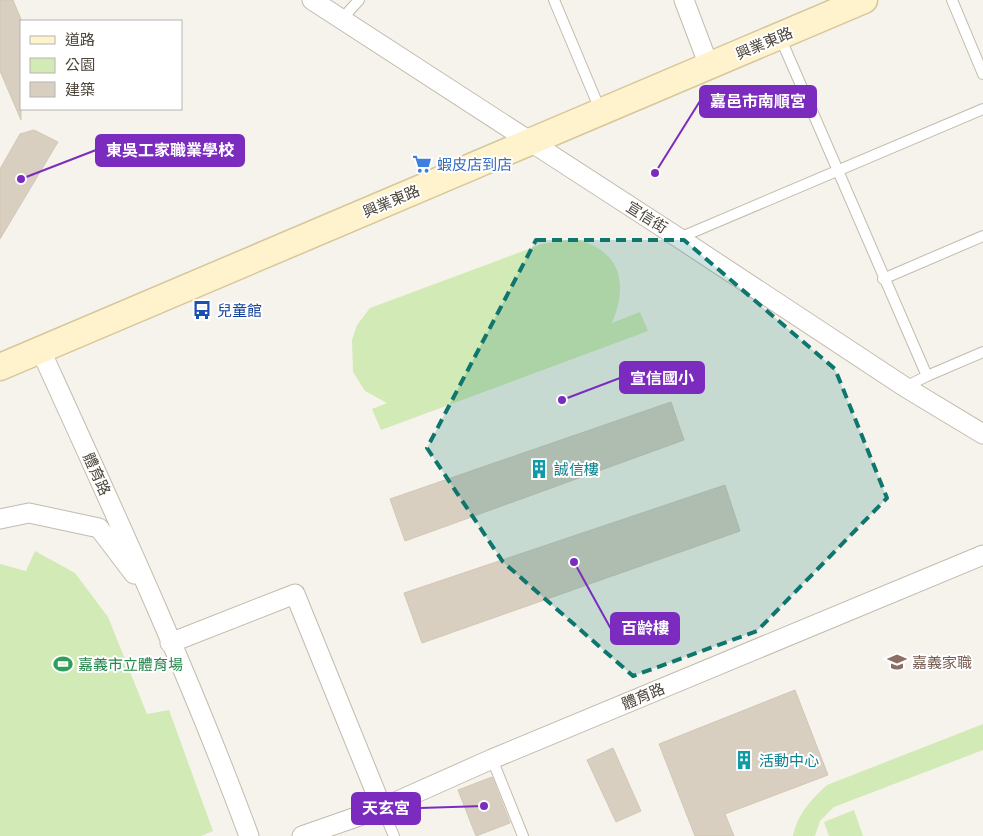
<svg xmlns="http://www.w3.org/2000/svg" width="983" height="836" viewBox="0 0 983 836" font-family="'Asap Condensed','Noto Sans TC',sans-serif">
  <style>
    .green { fill: #d2eab5 }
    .building { fill: #d8cfc1; stroke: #d3c7b4 }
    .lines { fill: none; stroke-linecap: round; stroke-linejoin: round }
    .lane-casing { stroke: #c2bbae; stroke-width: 12 }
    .street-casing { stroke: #c2bbae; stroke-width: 21 }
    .secondary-casing { stroke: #d6c79b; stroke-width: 29 }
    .lane { stroke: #fff; stroke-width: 10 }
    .street { stroke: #fff; stroke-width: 19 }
    .secondary { stroke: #fff3cd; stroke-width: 26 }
    .marked { fill: #0f766e; fill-opacity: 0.2; stroke: #0f766e; stroke-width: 4; stroke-dasharray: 10 6; stroke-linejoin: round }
    .labels { text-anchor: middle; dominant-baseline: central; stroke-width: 4; stroke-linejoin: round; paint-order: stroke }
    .street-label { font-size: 15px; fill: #4b4439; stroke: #fff }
    .shop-label { font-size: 15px; fill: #366cbe; stroke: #fff; text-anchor: start }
    .transit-label { font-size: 15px; fill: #164399; stroke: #fff; text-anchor: start }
    .culture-label { font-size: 15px; fill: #0d838f; stroke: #fff; text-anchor: start }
    .education-label { font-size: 15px; fill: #785e54; stroke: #fff; text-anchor: start }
    .leisure-label { font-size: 15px; fill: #27864d; stroke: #fff; text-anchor: start }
    .leader { fill: none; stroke: #7b2cbf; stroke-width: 2 }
    .callout-dot { fill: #7b2cbf; stroke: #fff; stroke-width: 2 }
    .callout { fill: #7b2cbf; stroke: #7b2cbf; stroke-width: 2 }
    .callout-label { font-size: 16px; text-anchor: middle; font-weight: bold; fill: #fff }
  </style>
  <rect width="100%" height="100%" fill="#f6f3ec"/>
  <path class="green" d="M574,239c46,10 55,43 38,84l28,-11 8,19 -267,99 -9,-21 15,-6 -22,-12 -12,-19 -1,-32 5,-15 13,-17 172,-64z
    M35,551l40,22 33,44 39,97 22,-4 44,121 -12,5h-201v-272l26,7z
    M983,724v26l-149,57 -14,14 -5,15h-22c5,-23 18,-36 34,-51z
    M854,810l9,26h-34l-5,-14z"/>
  <path class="building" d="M0,0h13l8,19v101l-21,-49z
    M34,130l24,12 -58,97v-70l20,-35z
    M671,402l13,38 -279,101 -15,-42z
    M725,485l15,46 -318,112 -18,-50z
    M795,690l33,85 -103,39 9,22h-39l-36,-92z
    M613,748l28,63 -25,11 -29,-62z
    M492,777l18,46 -34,13 -18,-46z"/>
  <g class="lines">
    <g class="lane-casing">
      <path id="lane" d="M554,0l47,112
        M952,0l31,74
        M342,19l17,-19
        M780,37l147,339 -22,11
        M679,238l304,-129
        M883,279l100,-43
        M927,376l56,-24
        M492,759l31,77
        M382,808l12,28"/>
    </g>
    <g class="street-casing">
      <path id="street" d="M312,0l367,238 226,149 78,47
        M684,0l25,66
        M41,351c73,160 147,320 208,485
        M0,519l29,-6 70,15 35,46
        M170,643l125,-49 87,214
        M302,836l80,-28 110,-49 491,-204"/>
    </g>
    <g class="secondary-casing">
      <path id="secondary" d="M0,367l864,-367"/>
    </g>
    <use href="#lane" class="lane"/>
    <use href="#street" class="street"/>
    <use href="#secondary" class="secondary"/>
  </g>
  <path class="marked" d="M536,240h148l151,129 52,129 -130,133 -124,45 -130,-114 -76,-114z"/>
  <defs>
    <g id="supermarket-bare" transform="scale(1.5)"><path d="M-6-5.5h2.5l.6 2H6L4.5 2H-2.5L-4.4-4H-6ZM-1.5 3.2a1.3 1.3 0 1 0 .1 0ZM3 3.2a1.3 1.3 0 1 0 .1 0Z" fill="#3f7fe0" stroke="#fff" stroke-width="2.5" paint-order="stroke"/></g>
    <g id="bus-bare" transform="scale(1.5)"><path d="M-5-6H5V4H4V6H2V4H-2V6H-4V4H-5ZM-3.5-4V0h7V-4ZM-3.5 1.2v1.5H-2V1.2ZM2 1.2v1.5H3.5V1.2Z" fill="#1a4fb4" stroke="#fff" stroke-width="2.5" paint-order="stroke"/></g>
    <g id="building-bare" transform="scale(1.5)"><path d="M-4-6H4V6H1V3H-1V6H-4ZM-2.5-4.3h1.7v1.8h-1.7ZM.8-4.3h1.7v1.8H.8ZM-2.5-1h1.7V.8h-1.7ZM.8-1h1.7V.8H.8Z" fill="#0f9aa8" stroke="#fff" stroke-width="2.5" paint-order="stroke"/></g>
    <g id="school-bare" transform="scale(1.5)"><path d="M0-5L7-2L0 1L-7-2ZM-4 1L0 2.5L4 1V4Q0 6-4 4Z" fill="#8d6e63" stroke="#fff" stroke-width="2.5" paint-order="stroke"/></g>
    <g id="stadium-bare" transform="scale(1.5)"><path d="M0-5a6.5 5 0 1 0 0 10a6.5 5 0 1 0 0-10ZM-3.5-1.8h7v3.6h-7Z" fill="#2e9e5b" stroke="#fff" stroke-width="2.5" paint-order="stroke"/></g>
  </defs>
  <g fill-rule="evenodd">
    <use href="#supermarket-bare" x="422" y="164"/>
    <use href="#bus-bare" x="202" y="310"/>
    <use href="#building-bare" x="539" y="469"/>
    <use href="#school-bare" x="897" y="662"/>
    <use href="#stadium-bare" x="63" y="664"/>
    <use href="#building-bare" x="744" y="760"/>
  </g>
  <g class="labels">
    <g class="street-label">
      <text transform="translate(764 43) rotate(-23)">興業東路</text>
      <text transform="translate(391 201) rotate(-23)">興業東路</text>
      <text transform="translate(647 217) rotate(32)">宣信街</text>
      <text transform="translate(97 474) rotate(66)">體育路</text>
      <text transform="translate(643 696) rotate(-23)">體育路</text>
    </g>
    <g class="shop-label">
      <text x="437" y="164">蝦皮店到店</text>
    </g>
    <g class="transit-label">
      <text x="217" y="310">兒童館</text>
    </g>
    <g class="culture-label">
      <text x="554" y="469">誠信樓</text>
      <text x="759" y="760">活動中心</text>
    </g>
    <g class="education-label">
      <text x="912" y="662">嘉義家職</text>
    </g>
    <g class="leisure-label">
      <text x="78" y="664">嘉義市立體育場</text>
    </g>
  </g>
  <path class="leader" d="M655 173L700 101M21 179L96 150M562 400L620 378M574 562L611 629M484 806L420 808"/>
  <g class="callout-dot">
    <circle cx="655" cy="173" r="5"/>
    <circle cx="21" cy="179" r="5"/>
    <circle cx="562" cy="400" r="5"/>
    <circle cx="574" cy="562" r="5"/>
    <circle cx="484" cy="806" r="5"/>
  </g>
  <g class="callout">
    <rect x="700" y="86" width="116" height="31" rx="5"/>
    <rect x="96" y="135" width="148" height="31" rx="5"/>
    <rect x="620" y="362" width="84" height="31" rx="5"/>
    <rect x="611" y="613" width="68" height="31" rx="5"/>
    <rect x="352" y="793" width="68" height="31" rx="5"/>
  </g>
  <g class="callout-label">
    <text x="758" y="107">嘉邑市南順宮</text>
    <text x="170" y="156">東吳工家職業學校</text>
    <text x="662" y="384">宣信國小</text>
    <text x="645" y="634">百齡樓</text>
    <text x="386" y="814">天玄宮</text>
  </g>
  <rect x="20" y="20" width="162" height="90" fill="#ffffff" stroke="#b7b4b0"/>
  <rect x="30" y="36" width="25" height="8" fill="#fff3cd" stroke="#b7b4b0"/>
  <text x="65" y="45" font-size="15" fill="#4b4439">道路</text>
  <rect x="30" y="58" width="25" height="15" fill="#d2eab5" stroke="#b7b4b0"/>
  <text x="65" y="70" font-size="15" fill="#4b4439">公園</text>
  <rect x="30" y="82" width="25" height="15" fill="#d8cfc1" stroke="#b7b4b0"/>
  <text x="65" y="95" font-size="15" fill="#4b4439">建築</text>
</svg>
